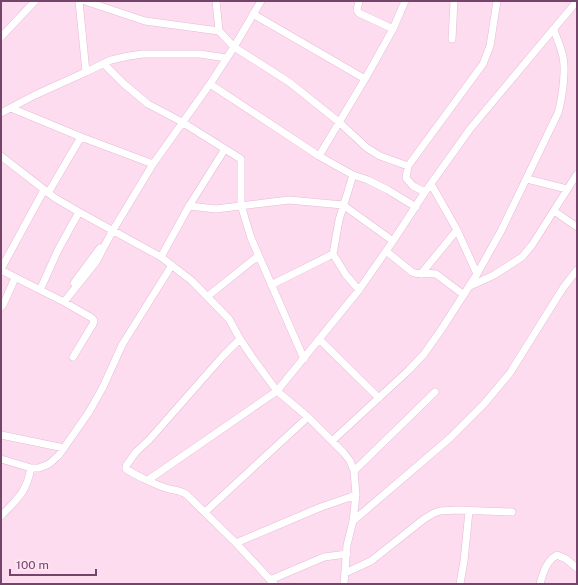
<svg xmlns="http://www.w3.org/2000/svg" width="578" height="585" viewBox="0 0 578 585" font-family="'Public Sans',sans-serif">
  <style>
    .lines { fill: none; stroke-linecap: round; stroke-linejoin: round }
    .street-casing { stroke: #e4bbd8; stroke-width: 8 }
    .street { stroke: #fff; stroke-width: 7 }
  </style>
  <rect width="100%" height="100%" fill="#fedcef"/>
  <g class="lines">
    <g class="street-casing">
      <path id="street" d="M79,1l7,71
        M85,1l60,20 74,10
        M216,1l3,30 15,16 55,35 50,40 28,26 13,8 28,10
        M359,1l-2,9 2,3 34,16
        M253,14l112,65
        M1,37l34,-36
        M452,39l2,-38
        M104,64l20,20 24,20 34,18 59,37v46l10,33 53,121
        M210,84l109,72 34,19 15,5 20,10 28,17
        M11,108l70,29 72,27
        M1,113l34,-18 51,-23 25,-12 18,-4 14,-2h57l26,4
        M1,156l54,42 24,14 82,45 31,24 37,38 11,20 12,18 25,34 31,26 36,36 6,8 4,10 2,24 -3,26 -6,24 -3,39
        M319,156l46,-77 28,-50 12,-28
        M353,175l-14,45 -6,34 13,21 13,15
        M527,179l40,10
        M431,184l26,46 20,44
        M425,192l-12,-6 -7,-8 2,-12 75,-102 7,-18 7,-45
        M48,193l33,-56
        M189,206l27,3 73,-9 54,5 50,36
        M554,211l23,16
        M386,251l26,21c7,4 16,0 24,2l28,21
        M161,257l28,-51 36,-57
        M1,269l43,-79
        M1,270l63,32 28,16 2,3 -1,3 -20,33
        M421,274l36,-44
        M74,283l26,-35
        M271,285l62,-31
        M470,286l24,-11 28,-18 10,-12 45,-71
        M40,290l18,-40 21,-38
        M208,296l50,-40
        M64,302l32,-40 17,-32 40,-66 57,-80 24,-37 27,-46
        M1,307l2,-2 12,-27
        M240,339l-18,18 -73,83 -13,12 -10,14v3c9,6 30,16 40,19 8,3 14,1 21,7l49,48 38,41
        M319,339l60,59
        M1,435l63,13
        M332,441l77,-71 15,-16 17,-24 36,-56 24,-43 57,-118c4,-14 8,-42 5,-56 -2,-10 -6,-18 -9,-27
        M1,459l30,9h8l10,-4 10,-9 30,-43 14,-25 19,-42 50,-80
        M354,471l81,-79
        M148,480l129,-89 82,-101 34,-49 32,-49 45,-63 107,-128
        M205,512l103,-95
        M1,516c17,-18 25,-23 30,-48
        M353,521l97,-83 34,-34 26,-31 53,-85 14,-18
        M236,543l85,-36 35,-12
        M345,573l26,-12 53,-42 10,-6 6,-2 18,-1 54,2
        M270,580l54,-23 23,-3
        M460,584l4,-23 5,-50
        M540,584c3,-11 6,-23 17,-29l9,4 11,9"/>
    </g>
    <use href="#street" class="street"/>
  </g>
  <rect width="578" height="585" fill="none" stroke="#74446b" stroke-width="4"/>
  <path d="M10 569v6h86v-6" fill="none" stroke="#74446b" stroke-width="2"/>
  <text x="16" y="569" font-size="12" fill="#74446b" stroke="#ffe4f3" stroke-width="3" paint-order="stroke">100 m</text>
</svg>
